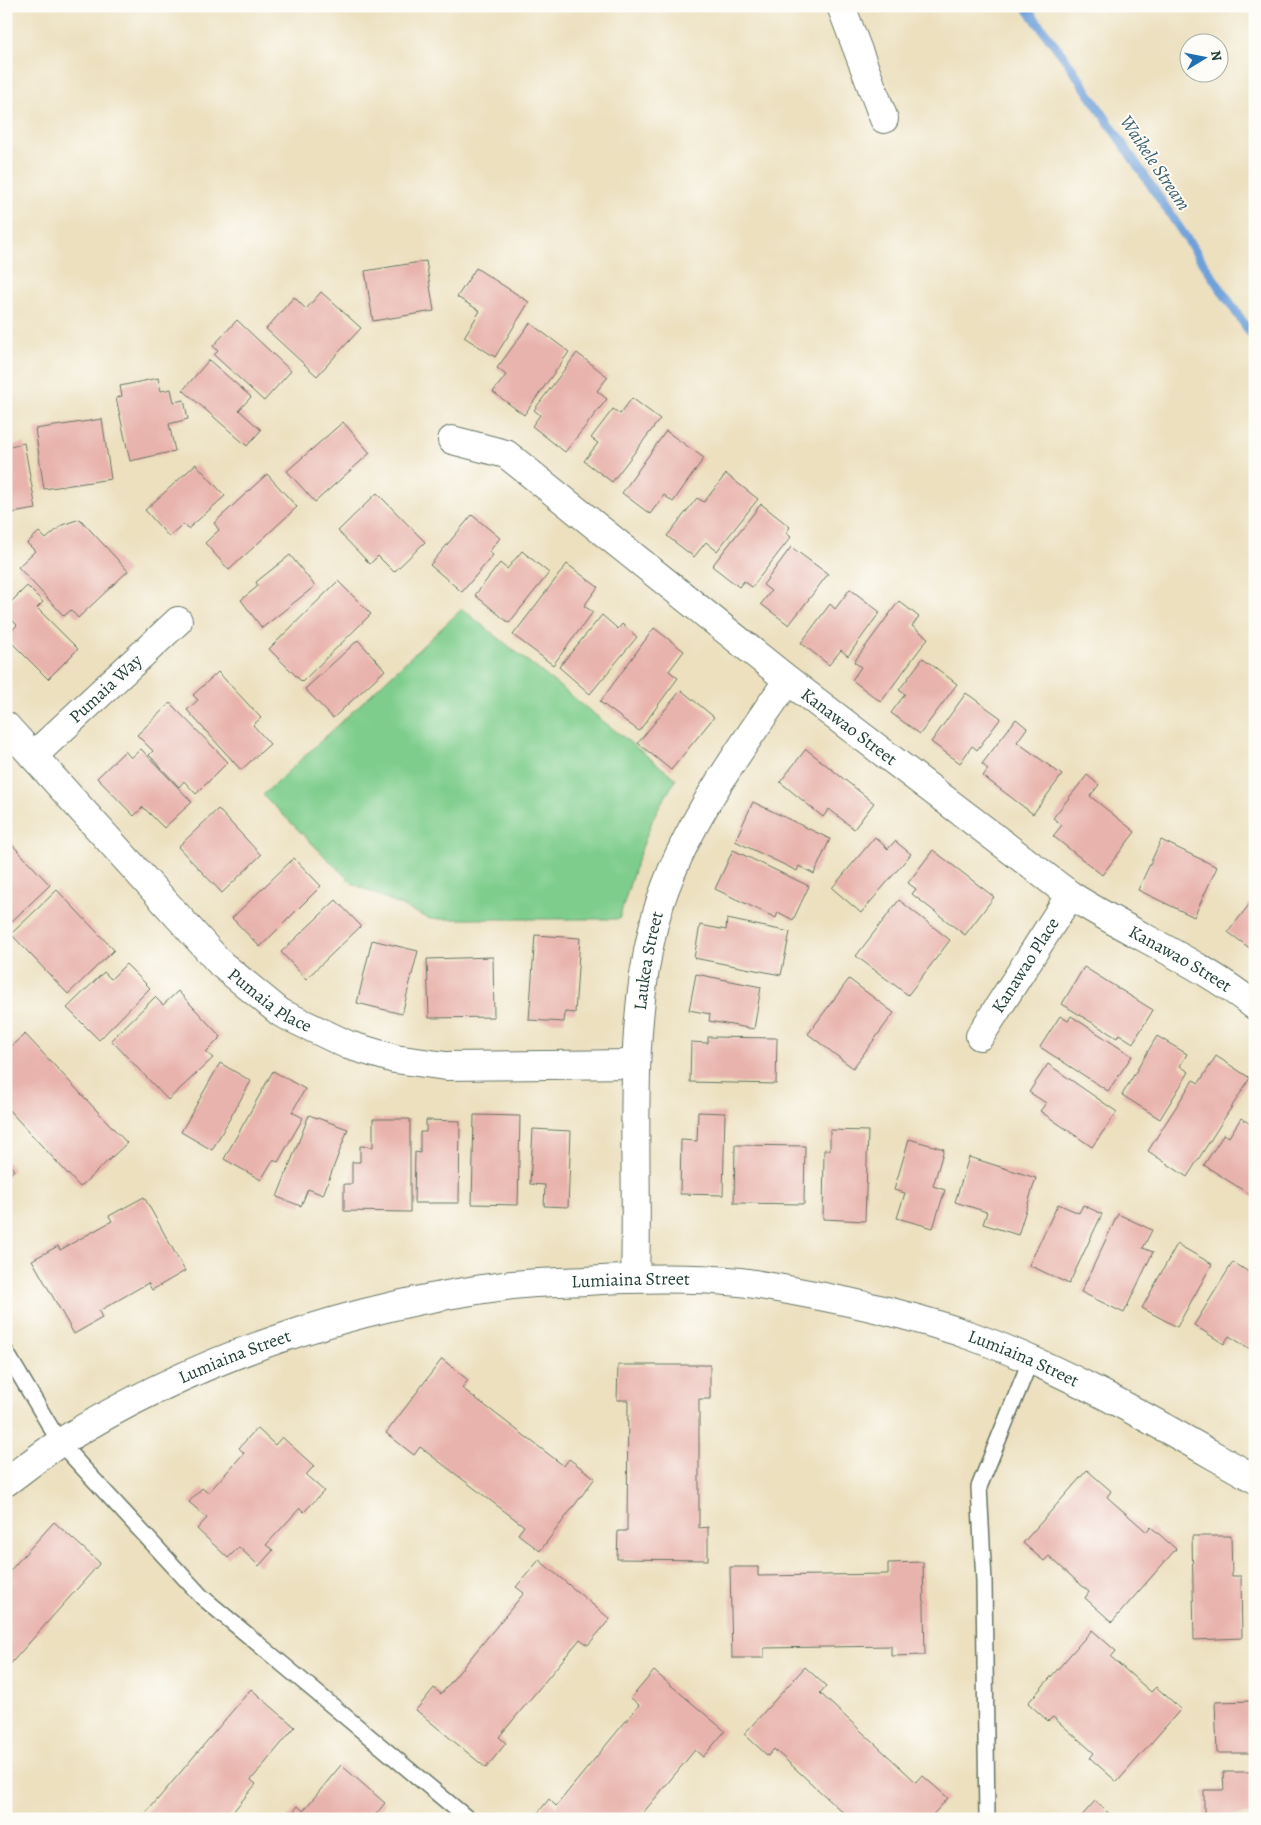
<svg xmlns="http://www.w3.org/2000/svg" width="1261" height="1825" viewBox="0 0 1261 1825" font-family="Alegreya,serif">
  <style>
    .green { fill: #7ecd8c; stroke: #4e8560 }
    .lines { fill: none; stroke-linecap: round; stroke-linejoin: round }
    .stream { stroke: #6ea0d9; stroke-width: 9 }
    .building { fill: #e8b3ac }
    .lane-casing { stroke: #677665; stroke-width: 18 }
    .street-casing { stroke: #677665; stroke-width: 30 }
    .secondary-casing { stroke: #677665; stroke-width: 30 }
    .lane { stroke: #fff; stroke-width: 15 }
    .street { stroke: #fff; stroke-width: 28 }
    .secondary { stroke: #fff; stroke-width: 28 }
    .labels { text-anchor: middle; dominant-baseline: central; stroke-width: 4; stroke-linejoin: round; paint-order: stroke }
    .street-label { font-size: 18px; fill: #1f3d34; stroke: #fdfcf7 }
    .water-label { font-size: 19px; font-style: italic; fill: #3b606e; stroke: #fdfcf7 }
  </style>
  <rect width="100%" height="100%" fill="#fdfcf7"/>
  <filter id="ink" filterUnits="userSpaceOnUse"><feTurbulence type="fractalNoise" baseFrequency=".02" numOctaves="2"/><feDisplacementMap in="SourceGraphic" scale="10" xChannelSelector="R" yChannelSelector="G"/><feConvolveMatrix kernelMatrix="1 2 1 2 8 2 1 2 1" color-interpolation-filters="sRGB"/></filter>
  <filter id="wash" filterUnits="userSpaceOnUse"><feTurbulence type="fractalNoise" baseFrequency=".0096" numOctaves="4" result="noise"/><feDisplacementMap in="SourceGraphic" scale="20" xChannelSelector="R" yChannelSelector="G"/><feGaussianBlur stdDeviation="1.12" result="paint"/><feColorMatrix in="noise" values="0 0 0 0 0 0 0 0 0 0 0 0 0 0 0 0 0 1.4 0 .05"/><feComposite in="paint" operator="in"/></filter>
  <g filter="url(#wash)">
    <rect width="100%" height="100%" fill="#ece0bf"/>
    <path class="green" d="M462,609l214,170 -22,37 -17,45 -18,58h-189l-78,-36 -89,-88z"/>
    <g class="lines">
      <path class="stream" d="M1025,6l44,58 186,276"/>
    </g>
    <g id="blocks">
      <path class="building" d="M426,261l8,50 -61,10 -8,-50z
        M476,268l53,34 -34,55 -31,-20 16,-26 -23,-14z
        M321,292l40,36 -44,48 -51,-47 28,-32 12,12z
        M237,320l54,51 -27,30 -50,-46 4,-4 -5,-5z
        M530,323l39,29 -45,63 -31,-23 13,-17 -9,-7z
        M577,353l31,24 -11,14 10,8 -42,53 -33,-26 8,-11 -6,-5z
        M209,360l42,37 -12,13 22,20 -14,16 -64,-56z
        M158,378l3,13 10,-2 3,13 10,-2 4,19 -19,5 6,27 -45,10 -14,-63 6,-2 -2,-10z
        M632,398l28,21 -48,63 -28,-21 14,-18 -7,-5 22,-29 7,5z
        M102,419l9,60 -67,10 -9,-60z
        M343,422l27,31 -55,49 -28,-31z
        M666,431l38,27 -31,44 -9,-7 -14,19 -28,-21z
        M24,443l12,66 -30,5v-67z
        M196,464l29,32 -37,33 -4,-5 -15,13 -24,-27z
        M267,474l30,33 -68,63 -24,-27 14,-13 -5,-7z
        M726,474l32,25 -41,52 -11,-9 -12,15 -27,-21 30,-38 7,4z
        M377,493l48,49 -31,30 -16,-16 -8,8 -32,-33z
        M761,504l29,23 -4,6 5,4 -39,50 -8,-6 -5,6 -27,-21z
        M472,515l28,23 -11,14 4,3 -31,37 -32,-27z
        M80,519l48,52 -50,47 -7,-8 -7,6 -46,-49 17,-16 -8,-8 12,-11 7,7 16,-14z
        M791,547l37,27 -39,51 -28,-21 10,-13 -8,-6z
        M522,551l27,22 -40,50 -34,-28 25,-32 7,6z
        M290,555l25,31 -53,42 -21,-28 17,-14 -2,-4z
        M567,564l31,23 -14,19 9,6 -40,53 -40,-30z
        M338,581l33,33 -69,68 -33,-33z
        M27,586l16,16 -6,6 41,41 -30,30 -42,-42 11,-12 -11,-11v-7z
        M850,589l30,23 -32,44 -7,-6 -12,15 -28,-22 29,-39 5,5z
        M899,601l20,16 -7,9 16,12 -47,64 -29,-22 9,-13 -7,-5z
        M602,615l16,14 4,-5 15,13 -47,57 -31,-27z
        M654,628l30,23 -15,20 9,7 -39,53 -39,-29z
        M358,640l27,30 -52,48 -28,-29z
        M923,658l34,26 -37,50 -29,-21 14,-19 -6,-4z
        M218,672l43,46 -8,7 17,19 -29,26 -54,-60 11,-10 -5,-5z
        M681,690l33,27 -43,53 -33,-27z
        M966,693l35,25 -24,32 -5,-4 -12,17 -29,-21z
        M170,703l58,59 -32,32 -12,-13 -5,6 -30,-32 4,-4 -16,-16z
        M1016,719l11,9 -10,14 45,33 -29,39 -50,-38 5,-7 -6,-5z
        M141,749l51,53 -28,26 -21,-21 -9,9 -37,-38 28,-27 6,7z
        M806,749l68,54 -20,26 -25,-20 -6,8 -43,-35z
        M1087,775l12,10 -9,11 45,36 -33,43 -49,-39 9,-11 -9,-7z
        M753,802l77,37 -16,35 -15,-8 -2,5 -62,-30z
        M218,809l43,46 -39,38 -44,-46z
        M875,837l13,12 7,-8 16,13 -50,59 -29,-25z
        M6,838l44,47 -40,38 -4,-4z
        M1161,840l56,27 -23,50 -56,-27z
        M733,850l76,36 -16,34 -15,-8 -2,6 -61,-29z
        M933,850l61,47 -29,38 -53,-41 4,-5 -8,-6z
        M294,858l27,28 -61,61 -28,-29z
        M57,890l57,60 -46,44 -57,-60z
        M1255,897v55l-27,-20z
        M336,900l25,26 -55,53 -25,-27z
        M899,900l51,40 -42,55 -52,-39z
        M727,919l63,13 -9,43 -87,-17 6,-33 26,5z
        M535,935l45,3 -5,75 -10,-1 -1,10 -35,-2z
        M372,940l46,11 -16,63 -45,-11z
        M493,957l1,60 -65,1 -2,-59z
        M126,964l24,24 -51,52 -32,-32 37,-36 7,7z
        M1084,967l69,43 -20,33 -14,-9 -2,4 -55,-34z
        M696,974l65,13 -7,42 -45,-8 1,-7 -21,-4z
        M849,979l45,34 -41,55 -45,-34z
        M178,991l43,46 -15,15 7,6 -45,42 -57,-60 44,-43 8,8z
        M1060,1016l8,5 3,-5 61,40 -24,35 -68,-44z
        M25,1034l102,109 -47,44 -74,-80v-56z
        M1157,1036l30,18 -7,12 9,6 -29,47 -38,-24z
        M708,1037l69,1 -1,46 -86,-2 1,-40 17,1z
        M1216,1056l34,22 -63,99 -39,-26 45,-71 6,3z
        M220,1063l31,18 -39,69 -31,-18z
        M1048,1064l69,48 -25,35 -52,-36 6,-8 -17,-11z
        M273,1071l32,18 -13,23 11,6 -25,44 -5,-2 -12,20 -37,-21z
        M698,1112l27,1 -2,82 -43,-1 1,-54 16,1z
        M309,1115l39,14 -25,66 -15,-6 -7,17 -24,-9z
        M474,1115l46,1 -2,89 -46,-1z
        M1241,1118l14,9v71l-51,-33 20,-31 5,3z
        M373,1119h37v93l-66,-1v-27h8v-22h8v-16l13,1z
        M426,1120l34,1 -1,82h-45l1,-51 5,1v-21h6z
        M533,1129l38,2 -3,76 -24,-1 1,-21 -15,-1z
        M830,1130l38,1 -3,90 -42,-2 1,-69h6z
        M909,1139l35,10 -11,37 12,4 -12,38 -36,-10 8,-25 -11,-3z
        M735,1145l70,1 -1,58 -70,-1z
        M969,1157l67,21 -18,57 -35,-11 4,-12 -32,-10z
        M6,1161l8,9 -8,7z
        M144,1197l41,74 -33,19 -4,-7 -49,28 3,7 -28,16 -42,-74 26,-14 2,4 52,-29 -3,-5z
        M1058,1204l21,9 4,-8 19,9 -33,70 -40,-19z
        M1118,1214l34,16 -9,18 10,4 -29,61 -43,-21z
        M1177,1244l35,20 -35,63 -35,-19z
        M1233,1262l22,14v76l-26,-16 -5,8 -30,-19z
        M442,1359l26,21 -6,8 102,78 5,-7 26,19 -55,73 -22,-17 6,-8 -104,-79 -6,8 -28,-22z
        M618,1365h92v34h-11v129l9,-1v33l-91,-1 1,-28h9l1,-131h-11z
        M257,1428l18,17 7,-8 32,29 -8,9 18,16 -20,21 -4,-4 -34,37 7,5 -14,16 -20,-19 -11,11 -31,-29 10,-11 -18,-16 13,-14 6,5 36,-40 -5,-5z
        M1087,1470l24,21 -4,6 40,35 4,-5 25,22 -64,73 -27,-24 4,-6 -40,-36 -5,5 -21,-18z
        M54,1522l46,41 -94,106v-94z
        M1192,1536h39l1,40h9l1,62 -48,2z
        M539,1560l71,59 -22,26 -8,-6 -81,98 7,6 -20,25 -70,-58 18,-22 7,6 83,-101 -8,-6z
        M923,1562l2,93 -34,1v-10l-127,2v10h-32l-2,-91h28v9l130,-2v-11z
        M1092,1630l24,21 -5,6 40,35 5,-5 25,22 -64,73 -27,-24 4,-5 -41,-36 -5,4 -20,-18z
        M805,1667l21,19 -6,7 96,89 6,-7 26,23 -19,21h-79l-76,-70 -6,7 -24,-22z
        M654,1671l71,60 -22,26 -8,-7 -57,69h-105l16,-20 7,7 83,-101 -8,-7z
        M251,1689l44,38 -44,53 5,4 -29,35h-86z
        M1255,1701v52h-38l-2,-51z
        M341,1765l44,38 -13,16h-85l11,-13 5,5z
        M1223,1772h32v43h-51v-25h20z
        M1095,1801l20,18h-36z"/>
    </g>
  </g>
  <g filter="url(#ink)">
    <use href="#blocks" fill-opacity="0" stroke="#677665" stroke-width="1"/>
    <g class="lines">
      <g class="lane-casing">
        <path id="lane" d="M6,1352l54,91 142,154 266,222
          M987,1819l-3,-238 -5,-94 52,-128"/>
      </g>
      <g class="street-casing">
        <g id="street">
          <path d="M841,6l43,113"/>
          <path id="s1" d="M452,440l54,14 282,226 282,215c61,39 128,66 185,111"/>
          <path id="s2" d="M6,726l215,238 60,49 67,32 47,14 51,7 190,-2"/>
          <path id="s3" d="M33,756l145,-135"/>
          <path id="s4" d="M980,1036l90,-141"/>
          <path id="s5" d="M635,1278c4,-116 -9,-236 18,-350 20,-87 85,-176 135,-248"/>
        </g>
      </g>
      <g class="secondary-casing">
        <g id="secondary">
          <path id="s6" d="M6,1482c18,-13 36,-28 55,-40 136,-85 292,-137 451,-157 25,-3 50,-3 74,-4 51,-3 103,-4 154,1 18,2 35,6 53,9 61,11 123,25 181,46 100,36 189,90 281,142"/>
        </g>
      </g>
      <use href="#lane" class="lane"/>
      <use href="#street" class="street"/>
      <use href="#secondary" class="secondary"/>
    </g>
  </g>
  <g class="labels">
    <g class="street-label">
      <text stroke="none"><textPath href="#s3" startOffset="99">Pumaia Way</textPath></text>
      <text stroke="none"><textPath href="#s1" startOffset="494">Kanawao Street</textPath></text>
      <text stroke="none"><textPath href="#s1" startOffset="899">Kanawao Street</textPath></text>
      <text stroke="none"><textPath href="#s5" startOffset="318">Laukea Street</textPath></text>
      <text stroke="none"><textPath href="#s4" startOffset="84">Kanawao Place</textPath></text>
      <text stroke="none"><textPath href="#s2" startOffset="382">Pumaia Place</textPath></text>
      <text stroke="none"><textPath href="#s6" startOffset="668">Lumiaina Street</textPath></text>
      <text stroke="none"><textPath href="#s6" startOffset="262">Lumiaina Street</textPath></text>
      <text stroke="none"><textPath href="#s6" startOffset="1072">Lumiaina Street</textPath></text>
    </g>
    <g class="water-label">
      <text transform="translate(1155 163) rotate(56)">Waikele Stream</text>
    </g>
  </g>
  <rect width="1261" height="1825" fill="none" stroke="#fdfcf7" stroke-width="25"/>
  <g transform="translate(1204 58) rotate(80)"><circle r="24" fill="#fdfcf7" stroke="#a4b0a9"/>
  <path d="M0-4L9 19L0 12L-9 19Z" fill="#1f6fb2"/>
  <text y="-8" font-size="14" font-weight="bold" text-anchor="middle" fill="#1f3d34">N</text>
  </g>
</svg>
